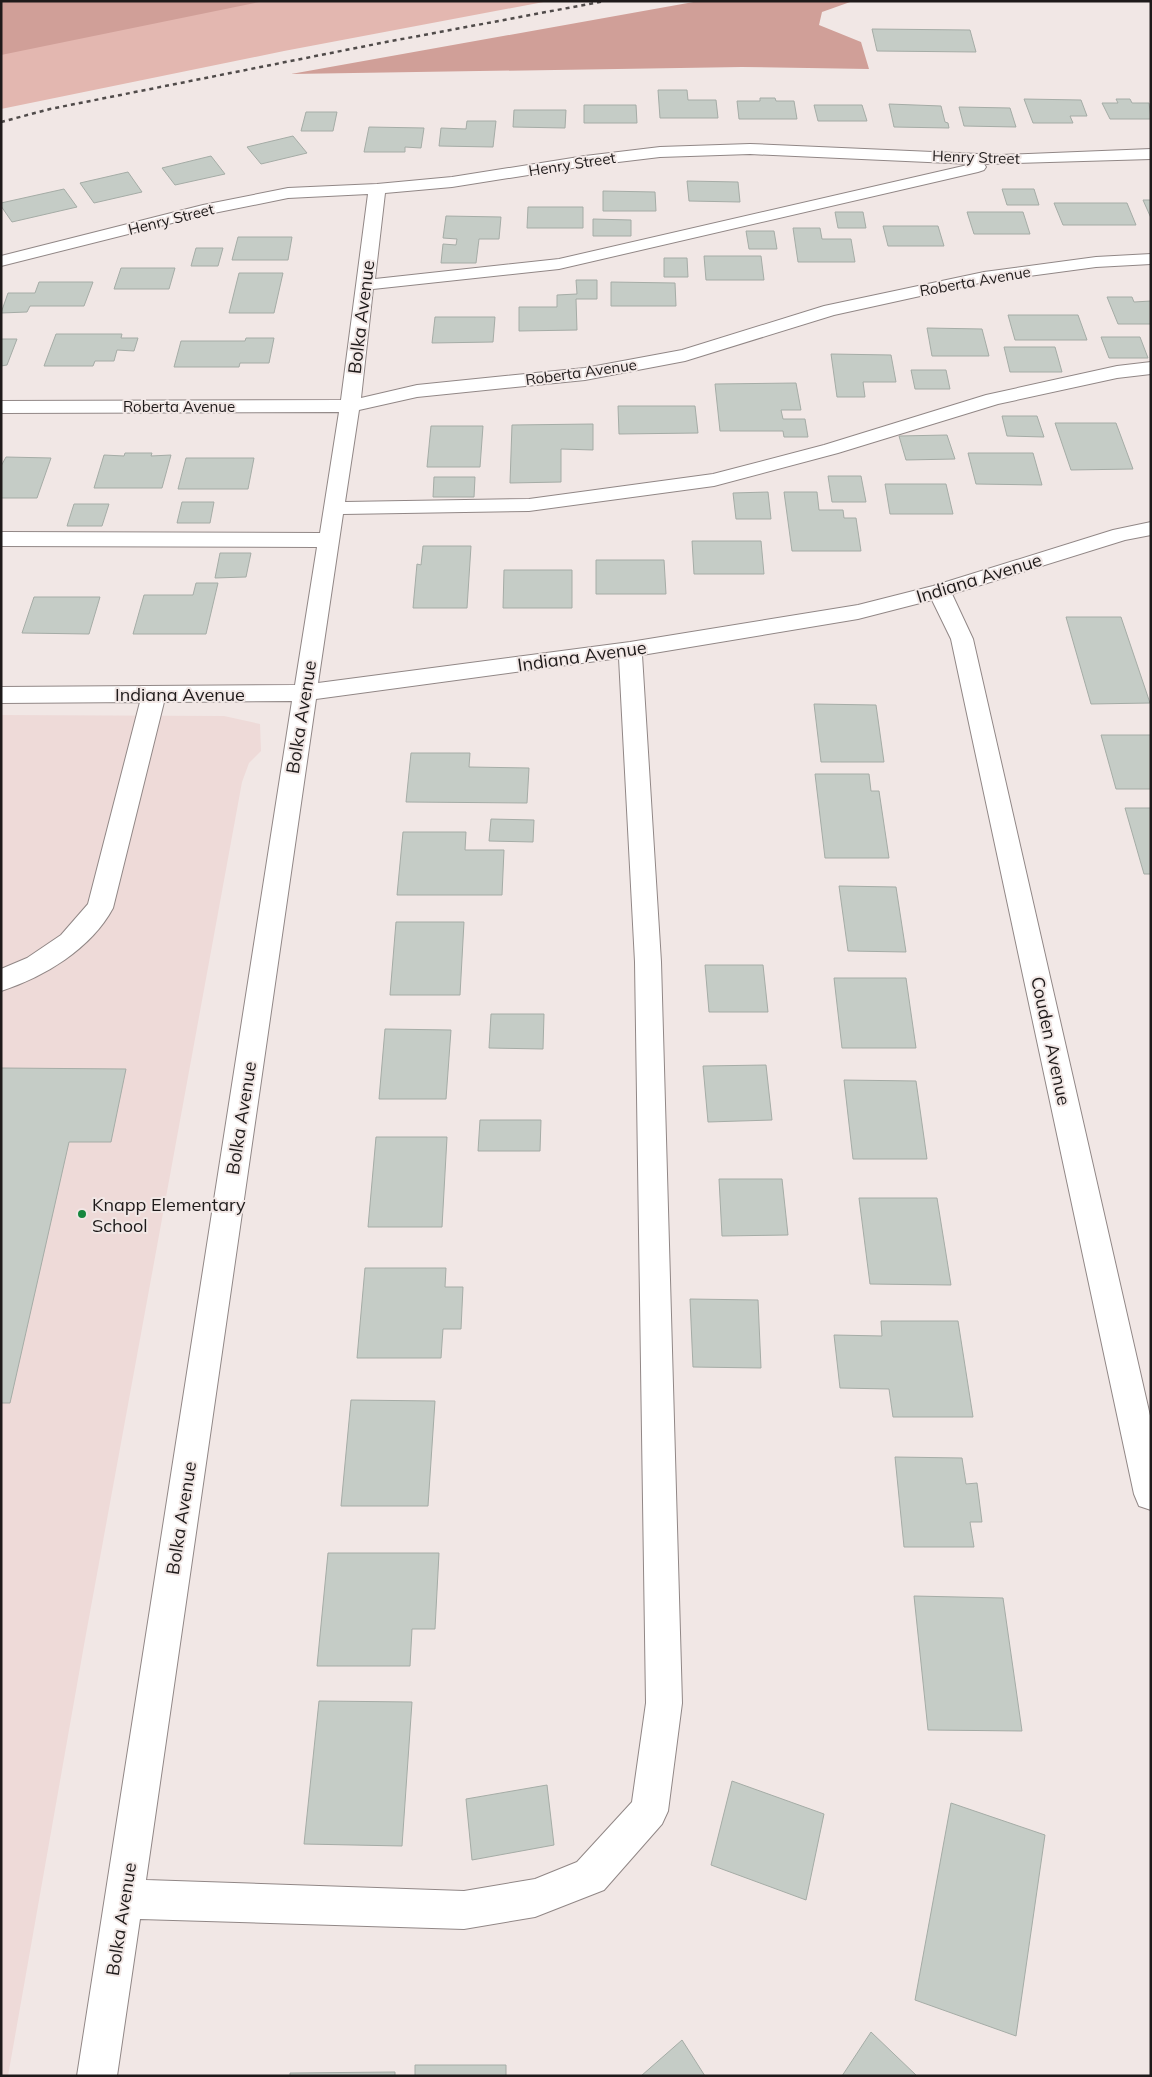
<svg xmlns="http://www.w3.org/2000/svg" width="1152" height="2077" viewBox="0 0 1152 2077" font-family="Mulish,sans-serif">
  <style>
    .built { fill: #eedad8 }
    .green { fill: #e3b7b0 }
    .forest { fill: #d09f98 }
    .building { fill: #c5ccc6; stroke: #a5aca6 }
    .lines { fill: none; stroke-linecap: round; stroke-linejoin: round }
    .minor-casing { stroke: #918786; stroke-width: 2 }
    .minor { fill: #fff; fill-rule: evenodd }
    .rail { stroke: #504b4a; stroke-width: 2.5; stroke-dasharray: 4 4; stroke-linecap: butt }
    .poi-dot { fill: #16873f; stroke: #f1e7e5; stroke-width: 2 }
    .labels { text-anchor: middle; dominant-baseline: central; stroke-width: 4; stroke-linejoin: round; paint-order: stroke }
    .far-street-label { font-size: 15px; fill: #1e1a1a; stroke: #f1e7e5 }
    .street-label { font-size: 18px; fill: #1e1a1a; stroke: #f1e7e5 }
    .poi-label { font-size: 18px; fill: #1e1a1a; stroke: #f1e7e5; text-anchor: start }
  </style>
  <rect width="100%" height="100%" fill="#f1e7e5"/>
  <path class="built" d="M1,715l223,1 36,8 1,27 -12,12 -7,19 -158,863 -76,431h-7z"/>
  <path class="green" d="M259,1h290l-265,50 -283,58v-55z"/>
  <path class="forest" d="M1,1h263l-263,54z
    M699,1h154l-31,11 -3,13 42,17 8,27 -127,-2 -451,7z"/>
  <path class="building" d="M872,29l98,1 6,22 -99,-1z
    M658,90h29l1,10h28l2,18h-58z
    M760,98h15l1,3h18l3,18h-58l-2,-18h23z
    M1024,99l57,1 6,16h-17l3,7h-40z
    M1116,99h14l2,4h17l2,16h-41l-8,-16h16z
    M889,104l52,2 4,16 3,1 1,5 -55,-1z
    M584,105h52l1,18h-53z
    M814,105h48l5,16h-49z
    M959,107l51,1 6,19 -52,-1z
    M514,110h52l-1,18 -52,-1z
    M306,112h31l-4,19h-32z
    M467,121h29l-3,26 -54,-1 2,-18 25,1z
    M369,127l55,1 -3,20 -16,-1v5h-41z
    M293,136l14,17 -46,11 -14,-17z
    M211,156l14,18 -50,11 -13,-17z
    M128,172l14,20 -48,11 -14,-20z
    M687,181l51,1 2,20 -51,-1z
    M64,189l13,18 -65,15 -11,-16v-3z
    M1002,189h32l5,16h-32z
    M603,191l52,1 1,19h-53z
    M1143,200h8v18z
    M1054,203h73l9,22h-73z
    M528,207h55v21h-56z
    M835,212h28l3,16h-28z
    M967,212h56l7,22h-56z
    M446,216l55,1 -2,22h-20l-3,24h-35l2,-19 13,1 1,-6 -14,-1z
    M593,219l38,1v16h-38z
    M883,226h55l6,20h-56z
    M793,228h27l2,11h29l4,23h-57z
    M746,231h28l3,18h-28z
    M238,237h54l-4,23h-56z
    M196,248h27l-5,18h-27z
    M704,256h57l3,24h-58z
    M664,258h23l1,19h-24z
    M121,268h54l-6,21h-55z
    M239,273h44l-9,40h-45z
    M576,280h21v19h-21l1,31 -58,1v-24h38v-12l20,-1z
    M39,282h54l-9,24h-54l-3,6 -26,1 7,-20h27z
    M611,282l64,1 1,23h-65z
    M1107,297h25l2,5 17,-1v23h-33z
    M1008,315h70l9,25h-72z
    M435,317h60l-2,25 -61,1z
    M927,328l55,1 7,27h-57z
    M56,334h66l-1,4h17l-4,13 -17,-1 -3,11h-19l-2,5h-49z
    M1101,337h39l8,21h-39z
    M246,338h28l-5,25h-29l-1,4h-65l7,-26h64z
    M1,339h16l-10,26 -6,1z
    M1004,347h51l7,25h-52z
    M831,354l60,1 5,27h-33l2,15h-28z
    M911,370h35l4,19h-35z
    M796,383l5,27h-20l2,9h22l3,18h-24l-1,-6h-63l-5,-47z
    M618,406h77l3,27 -79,1z
    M1002,416h35l7,21 -37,-1z
    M1055,423h61l17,46 -62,1z
    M593,424v26l-32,-1v33l-51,1 2,-58z
    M431,426h52l-3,41h-53z
    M947,435l8,24 -49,1 -7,-24z
    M125,453h27l-1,3 20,-1 -9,33h-68l10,-33 20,1z
    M968,453h65l9,32 -66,-1z
    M6,457l45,1 -14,40h-36v-32z
    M186,458h68l-6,31h-70z
    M828,476h33l5,26h-34z
    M434,477h41l-1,20h-41z
    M885,484h61l7,30h-63z
    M768,492l3,27h-35l-3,-26z
    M784,492h33l2,18h24l1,8h12l5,33h-69z
    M182,502h32l-4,21h-33z
    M74,504h35l-7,22h-35z
    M692,541h69l3,33h-70z
    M423,546h48l-4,62h-54l4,-44 4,1z
    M220,553h31l-5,24 -31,1z
    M596,560h68l2,34h-70z
    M504,570h68v38h-69z
    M196,583h22l-12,51h-73l11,-39h49z
    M34,597h66l-11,37 -67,-1z
    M1066,617h55l29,86 -59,1z
    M814,704l62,1 8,57h-63z
    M1101,735h50v54h-35z
    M411,753h59l-1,14 60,1 -2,35 -121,-1z
    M815,774h54l2,17h8l10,67h-64z
    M1125,808h26v66h-7z
    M491,819l43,1 -1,22 -44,-1z
    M403,832h63l-1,18h39l-2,45h-105z
    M839,886l57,1 10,65 -58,-1z
    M396,922h68l-4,73h-70z
    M705,965h58l5,47h-59z
    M834,978h72l10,70h-74z
    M491,1014h53l-1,35 -54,-1z
    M385,1029l66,1 -5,69h-67z
    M766,1065l6,55 -64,2 -5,-56z
    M1,1068l125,1 -15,73h-42l-59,261h-9z
    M844,1080l72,1 11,78h-74z
    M480,1120h61l-1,31h-62z
    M376,1137h71l-5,90h-74z
    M719,1179h63l6,56 -66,1z
    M859,1198h78l14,87 -81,-1z
    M365,1268h81l-1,19h18l-2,42h-18l-2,29h-84z
    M690,1299l68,1 3,68 -68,-1z
    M881,1321h77l15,96h-80l-4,-28 -49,-1 -6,-53 48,1z
    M351,1400l84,1 -7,105h-87z
    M895,1457l67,1 4,26 11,-1 5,39h-12l4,25h-70z
    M328,1553h111l-4,76h-23l-2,37h-93z
    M914,1596l89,2 19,133 -94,-1z
    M319,1701l93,1 -10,144 -98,-2z
    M732,1781l92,33 -18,86 -95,-35z
    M547,1785l7,60 -82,15 -6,-61z
    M951,1803l94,32 -29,201 -101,-36z
    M871,2032l46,44h-75z
    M682,2040l23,36h-64z
    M415,2065h91v11h-91z
    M395,2072v4h-105v-3z"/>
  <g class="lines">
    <g class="minor-casing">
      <path id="minor" d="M750,144l251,11 150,-6v10l-167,5 2,3 -2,3 -6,2 -419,97 -186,20 -12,109 56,-13 168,-17 97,-18 142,-44 160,-34 112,-15 55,-3v10l-55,3 -112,15 -150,33 -149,46 -100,19 -168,17 -58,13 -14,92 184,-3 184,-25 111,-29 162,-50 131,-29 34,-4v12l-34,4 -119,26 -160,49 -124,33 -185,25 -186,3 -25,169 312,-41 228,-37 75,-19 180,-56 38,-8v13l-26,5 -173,54 21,45 178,781v90l-12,-4 -5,-12 -183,-855 -19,-39 -74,19 -216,36 19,307 21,741 -14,108 -6,13 -58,66 -69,27 -71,12 -324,-10 -23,157h-40l215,-1375 -128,1 -51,206c-22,41 -69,69 -112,83v-22l26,-11 34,-23 27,-31 52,-202 -139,1v-16l294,-2 22,-138 -316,-1v-14l319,1 19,-121 -338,1v-12l340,-1 27,-206 -80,4 -84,17 -203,51v-10l202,-51 85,-17 89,-4 75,-7 133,-21 75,-9zM750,154l222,10 -413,95 -184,20 10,-86 67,-6 133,-21 75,-9zM619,658l16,304 11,741 -14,99 -55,60 -42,17 -71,12 -318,-11 170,-1181z"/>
    </g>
    <use href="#minor" class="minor"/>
    <path class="rail" d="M1,122l49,-13 331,-66 224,-42"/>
  </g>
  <circle class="poi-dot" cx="82" cy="1214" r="5"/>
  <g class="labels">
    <g class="far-street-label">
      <text transform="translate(976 157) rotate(2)">Henry Street</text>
      <text transform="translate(572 164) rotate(-9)">Henry Street</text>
      <text transform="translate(171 219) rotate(-14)">Henry Street</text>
      <text transform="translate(975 281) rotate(-10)">Roberta Avenue</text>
      <text transform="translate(581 372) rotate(-8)">Roberta Avenue</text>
      <text x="179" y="406">Roberta Avenue</text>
    </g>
    <g class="street-label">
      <text transform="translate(361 317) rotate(-83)">Bolka Avenue</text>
      <text transform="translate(979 578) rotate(-17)">Indiana Avenue</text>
      <text transform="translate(582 656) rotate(-8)">Indiana Avenue</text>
      <text x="180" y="694">Indiana Avenue</text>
      <text transform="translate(301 717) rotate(-81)">Bolka Avenue</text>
      <text transform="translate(1051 1041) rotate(78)">Couden Avenue</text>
      <text transform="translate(241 1118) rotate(-81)">Bolka Avenue</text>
      <text transform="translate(181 1518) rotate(-81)">Bolka Avenue</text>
      <text transform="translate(121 1919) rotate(-81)">Bolka Avenue</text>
    </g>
    <g class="poi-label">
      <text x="92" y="1204">Knapp Elementary<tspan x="92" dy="21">School</tspan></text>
    </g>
  </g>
  <rect width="1152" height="2077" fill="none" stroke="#1e1a1a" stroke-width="5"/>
</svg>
